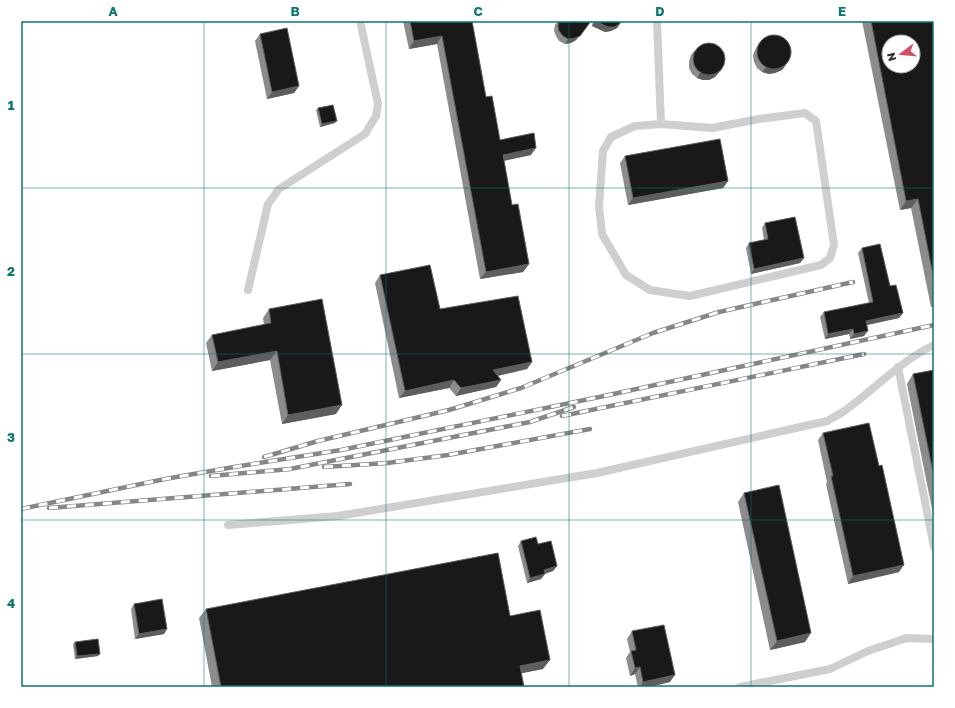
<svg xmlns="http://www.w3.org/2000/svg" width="955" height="708" viewBox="0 0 955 708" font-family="'Golos Text',sans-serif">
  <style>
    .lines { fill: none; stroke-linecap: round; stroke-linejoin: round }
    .service { stroke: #cfcfcf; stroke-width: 8 }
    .rail-casing { stroke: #878787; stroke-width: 4.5 }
    .rail { stroke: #fff; stroke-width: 3; stroke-dasharray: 9; stroke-linecap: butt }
    .wall { fill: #8c8c8c }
    .shaded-wall { fill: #5e5e5e }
    .building { fill: #191919; stroke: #5e5e5e; fill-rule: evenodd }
    .grid { fill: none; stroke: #0f766e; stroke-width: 1; stroke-opacity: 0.55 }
    .neatline { fill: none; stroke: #0f766e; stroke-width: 1.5 }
    .grid-label { font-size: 13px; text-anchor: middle; font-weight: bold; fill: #0f766e }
  </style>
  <rect width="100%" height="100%" fill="#fff"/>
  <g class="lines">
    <path class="service" d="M657,21l4,103
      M805,113l11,8 18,124 -4,13 -9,7 -131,31 -40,-6 -24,-15 -24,-41 -3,-28 4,-55 8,-14 24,-11 26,-2 51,4 47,-9z
      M248,290l20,-86 11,-15 86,-55 11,-18 2,-12 -18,-83
      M898,367l36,180
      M228,525l110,-9 259,-43 230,-52c5,-3 11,-6 16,-9 31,-22 57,-51 91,-67
      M740,687l90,-18 38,-18 39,-13 27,1"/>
    <g class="rail-casing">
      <path id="rail" d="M562,416l302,-62
        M264,457l54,-16 131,-31 72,-22 132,-55 66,-21 134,-30
        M324,467l63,-4 61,-8 142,-26
        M211,476l79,-7 240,-47 44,-15
        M49,508l301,-24
        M21,509l144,-30 69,-12 107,-17 263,-54 330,-71"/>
    </g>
    <use href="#rail" class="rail"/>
  </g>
  <path class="wall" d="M403,21h69l14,76 14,43 31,15 -27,6 8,44 17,59 -6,8 -43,7 -43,-235 -28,5z
    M558,21h33l-15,19 -5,3 -6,1 -6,-3 -3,-5 -2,-5 1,-6z
    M593,21h29l-5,7 -6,3 -6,1 -13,-6z
    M862,21h72v285l-3,1 -20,-99 -11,2z
    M260,34l39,52 -5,7 -27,6 -12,-58z
    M759,43l27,22 -4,5 -7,3 -6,1 -7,-2 -5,-4 -3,-6 -1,-7 3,-7z
    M695,50l24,22 -4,5 -6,3h-6l-6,-2 -5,-4 -3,-6v-7l2,-6z
    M318,108l17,15 -15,4 -4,-17z
    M625,156l103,25 -5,7 -95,17 -8,-42z
    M765,223l39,35 -4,5 -49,11 -5,-26 3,-5 15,-3 -2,-12z
    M862,248l28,38 13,27 -4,5 -32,7 -3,11 -14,3 -1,-5 -24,5 -5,-22 4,-5 45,-9 -11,-50z
    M380,275l60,34 92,53 -5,7 -30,7 4,4 -5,7 -40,9 -7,-8 -50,10 -24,-115z
    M269,309l67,105 -54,10 -12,-64 -58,11 -6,-28 6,-8 52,-10 -1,-7z
    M934,370v149l-27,-135 6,-10z
    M823,433l56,33 20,106 -51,12 -22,-100 1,-2 -9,-42z
    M744,493l61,149 -35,8 -32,-148z
    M521,541l17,3 19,22 -4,5 -8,3 -4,5 -14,4 -9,-37z
    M134,604l33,25 -3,5 -29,5 -4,-30z
    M206,609l304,7 33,53 -22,4 3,14h-312l-13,-69z
    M632,631l38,51 -21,5h-11l-3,-13 -5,2 -4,-18 4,-6 -3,-13z
    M75,642l23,14 -23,3 -2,-15z"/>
  <path class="shaded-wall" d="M595,21h27l-5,7 -6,3 -6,1 -13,-6z
    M588,25l-12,15 -5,3 -6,1 3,-5z
    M442,36l-5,8 -28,5 5,-8z
    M789,60l-7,10 -7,3 -6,1 -7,-2 4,-5z
    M723,68l-8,9 -6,3h-6l-6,-2 3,-5z
    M299,86l-5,7 -27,6 5,-7z
    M337,121l-2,2 -15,4 2,-3z
    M536,148l-5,7 -34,7 6,-7z
    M728,181l-5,7 -95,17 5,-7z
    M918,199l-7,9 -11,2 6,-9z
    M804,258l-4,5 -49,11 3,-5z
    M529,264l-6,8 -43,7 6,-7z
    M934,303v3l-3,1z
    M903,313l-4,5 -37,8 4,-5z
    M853,329l-4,5 -24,5 3,-5z
    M868,331l-4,5 -14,3 4,-5z
    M277,351l-7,9 -58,11 6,-9z
    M532,362l-5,7 -39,9 5,-8z
    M454,380l-5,8 -50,10 6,-7z
    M501,380l-5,7 -40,9 5,-8z
    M342,405l-6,9 -54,10 6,-9z
    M904,565l-5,7 -51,12 5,-8z
    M557,566l-4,5 -13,4 4,-5z
    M545,574l-4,5 -14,4 3,-5z
    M167,629l-3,5 -29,5 4,-5z
    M811,633l-6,9 -35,8 7,-9z
    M100,654l-2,2 -23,3 2,-3z
    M550,660l-7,9 -30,6 7,-9z
    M640,667l-5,7 -5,2 5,-8z
    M675,675l-5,7 -21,5h-9l3,-5z"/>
  <path class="building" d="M410,21h62l14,76 6,-1 8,44 34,-7 2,15 -33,7 9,50 6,-1 11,60 -43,8 -44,-236 -28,5z
    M559,21h32l-11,15 -5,2 -7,1 -5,-3 -4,-5 -1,-5z
    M595,21h27l-2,2 -5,4h-7z
    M871,21h63v259l-16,-81 -12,2zM889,42h24v24h-24z
    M287,28l12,58 -27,6 -12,-58z
    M757 52a17 17 0 1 1 34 0a17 17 0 1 1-34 0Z
    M693 59a16 16 0 1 1 32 0a16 16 0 1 1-32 0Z
    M333,105l4,16 -15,3 -4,-16z
    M720,139l8,42 -95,17 -8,-42z
    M795,217l9,41 -50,11 -5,-26 19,-4 -3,-16z
    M880,244l10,42 6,-1 7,28 -37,8 2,10 -14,3 -1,-5 -25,5 -4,-22 49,-10 -11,-54z
    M430,265l10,44 78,-13 14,66 -39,8 8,10 -40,8 -7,-8 -49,11 -25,-116z
    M322,299l20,106 -54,10 -11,-64 -59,11 -6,-27 59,-12 -2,-14z
    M934,370v107l-21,-103z
    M869,423l10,43 3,-1 22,100 -51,11 -22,-100h2l-10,-43z
    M779,485l32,148 -34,8 -33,-148z
    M536,537l2,7 13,-3 6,25 -13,4 1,4 -15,4 -9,-37z
    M498,553l12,63 30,-6 10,50 -30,6 4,21h-303l-15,-78z
    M162,599l5,30 -28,5 -5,-30z
    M664,625l11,50 -32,7 -3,-15 -5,1 -4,-17 5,-1 -4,-19z
    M98,639l2,15 -23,2 -2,-14z"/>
  <path class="grid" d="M204,21v666M386,21v666M569,21v666M751,21v666M21,188h913M21,354h913M21,520h913"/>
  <rect width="955" height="708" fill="none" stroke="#ffffff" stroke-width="44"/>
  <g transform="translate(901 54) rotate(254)"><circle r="19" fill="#ffffff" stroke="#adadad"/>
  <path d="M0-3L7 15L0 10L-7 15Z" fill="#d04e65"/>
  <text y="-6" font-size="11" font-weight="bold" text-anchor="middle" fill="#323232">N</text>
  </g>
  <rect x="22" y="22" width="911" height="664" class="neatline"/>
  <g class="grid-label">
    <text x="113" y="16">A</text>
    <text x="295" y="16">B</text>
    <text x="478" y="16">C</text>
    <text x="660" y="16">D</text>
    <text x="842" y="16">E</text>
    <text x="11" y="110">1</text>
    <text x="11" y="276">2</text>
    <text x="11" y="442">3</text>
    <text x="11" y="608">4</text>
  </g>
</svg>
